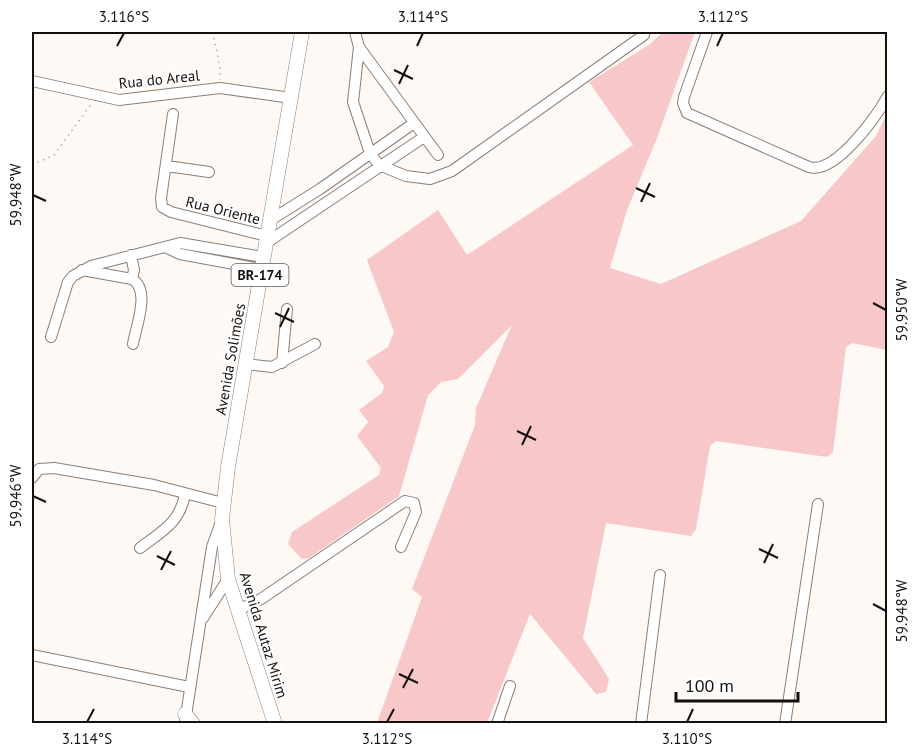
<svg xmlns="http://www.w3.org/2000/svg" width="919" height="755" viewBox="0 0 919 755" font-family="'PT Sans',sans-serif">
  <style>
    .green { fill: #f8c7ca }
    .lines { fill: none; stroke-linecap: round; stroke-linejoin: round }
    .minor-casing { stroke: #8a7f77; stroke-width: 12 }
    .major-casing { stroke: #8a7f77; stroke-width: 15 }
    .path { stroke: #b2ada9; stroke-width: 1.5; stroke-dasharray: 1.5 4.5; stroke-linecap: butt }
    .minor { stroke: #fff; stroke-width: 10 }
    .major { stroke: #fff; stroke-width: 14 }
    .ticks { fill: none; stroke: #14100d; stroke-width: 2 }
    .labels { text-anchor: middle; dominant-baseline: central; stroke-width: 4.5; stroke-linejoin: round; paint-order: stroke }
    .shield { fill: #fff; stroke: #5a5856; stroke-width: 1.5 }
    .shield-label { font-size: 14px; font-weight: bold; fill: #14100d }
    .street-label { font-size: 15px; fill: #14100d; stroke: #fff }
    .neatline { fill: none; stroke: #14100d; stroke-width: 2 }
    .ticks-label { font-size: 15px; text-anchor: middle; fill: #14100d }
  </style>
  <rect width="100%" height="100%" fill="#fef9f5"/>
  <path class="green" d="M663,32h32l-38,106 -30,72 -17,58 51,16 140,-63 75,-85 11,-23v237l-35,-7 -6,4 -13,105 -6,5 -111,-16 -6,5 -14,83 -5,7 -85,-13 -23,115 26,41 -3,13 -10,2 -66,-80 -43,109h-110l45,-126 -10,-8 63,-164 1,-17 36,-83 -54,54 -17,3 -13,13 -29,101 -90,62 -7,1 -14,-15 4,-12 87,-57 2,-7 -24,-32 11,-14 -9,-12 23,-17 2,-7 -18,-25 22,-14 6,-15 -27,-72 71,-50 29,45 166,-110 -44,-63 60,-37z"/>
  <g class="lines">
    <g class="minor-casing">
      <path id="minor" d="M355,32l4,15 -6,55 17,51 9,12 27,11 24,3 22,-8 192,-136
        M707,32l-23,65 -1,6 4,10 122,54c26,8 67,-50 79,-71
        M359,47l79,108
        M32,81l87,19 101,-12 71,10
        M173,114l-12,84 1,9 9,5 96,24
        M167,166l42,6
        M269,221l51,-32 94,-66
        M266,243l158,-106
        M167,248l13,6 81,15
        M131,255l3,15 -2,9c19,11 4,47 1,65
        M82,270l50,9
        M51,337l17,-55 5,-6 18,-10 89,-23 83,14
        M282,363l5,-54
        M246,364l26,3 43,-23
        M32,478l7,-9 15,-1 100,17 69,18
        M140,548c22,-17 40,-25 45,-54
        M238,610l23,-11 144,-98 9,2 2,9 -15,35
        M203,618l25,-39
        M32,655l157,32
        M185,722l27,-175 9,-25
        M497,724l13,-38
        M641,724l19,-149
        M785,724l33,-220"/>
    </g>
    <g class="major-casing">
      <path id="major" d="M185,714l8,10
        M275,724l-47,-145 -6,-60 6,-52 74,-435"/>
    </g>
    <path class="path" d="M213,32c2,16 8,31 7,48
      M32,165l22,-10 38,-52"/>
    <use href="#minor" class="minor"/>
    <use href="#major" class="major"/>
  </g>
  <path class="ticks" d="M117,46l7,-13M417,46l6,-13M717,46l6,-13M394,70l19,9M399,84l9,-19M636,188l19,9M33,195l13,6M641,202l9,-19M873,303l13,7M275,313l19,9M280,327l9,-19M517,431l19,9M522,445l9,-19M33,496l13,6M759,549l19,9M157,556l18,9M764,563l9,-19M161,570l10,-19M873,604l13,7M399,674l19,9M403,688l10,-19M87,722l7,-13M387,722l7,-13M687,722l6,-13"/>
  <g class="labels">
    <rect class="shield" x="231.5" y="264" width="57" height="22" rx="4.5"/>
    <g class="shield-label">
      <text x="260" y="275">BR-174</text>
    </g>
    <g class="street-label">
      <text transform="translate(159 79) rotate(-6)">Rua do Areal</text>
      <text transform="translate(223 210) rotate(14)">Rua Oriente</text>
      <text transform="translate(230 359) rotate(-80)">Avenida Solimões</text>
      <text transform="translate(264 635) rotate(73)">Avenida Autaz Mirim</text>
    </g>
  </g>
  <rect width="919" height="755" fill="none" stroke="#ffffff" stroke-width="66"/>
  <path d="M676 692v9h122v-9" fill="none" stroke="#14100d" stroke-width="3"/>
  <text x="685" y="692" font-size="18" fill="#14100d" stroke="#ffffff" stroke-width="4.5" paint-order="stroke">100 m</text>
  <rect x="33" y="33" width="853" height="689" class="neatline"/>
  <g class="ticks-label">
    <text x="124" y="22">3.116°S</text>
    <text x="423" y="22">3.114°S</text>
    <text x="723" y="22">3.112°S</text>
    <text transform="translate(16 195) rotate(-90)" y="5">59.948°W</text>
    <text transform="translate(902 310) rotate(-90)" y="5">59.950°W</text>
    <text transform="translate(16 496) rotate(-90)" y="5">59.946°W</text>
    <text transform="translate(902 611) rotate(-90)" y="5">59.948°W</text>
    <text x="87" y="744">3.114°S</text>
    <text x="387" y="744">3.112°S</text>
    <text x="687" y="744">3.110°S</text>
  </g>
</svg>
